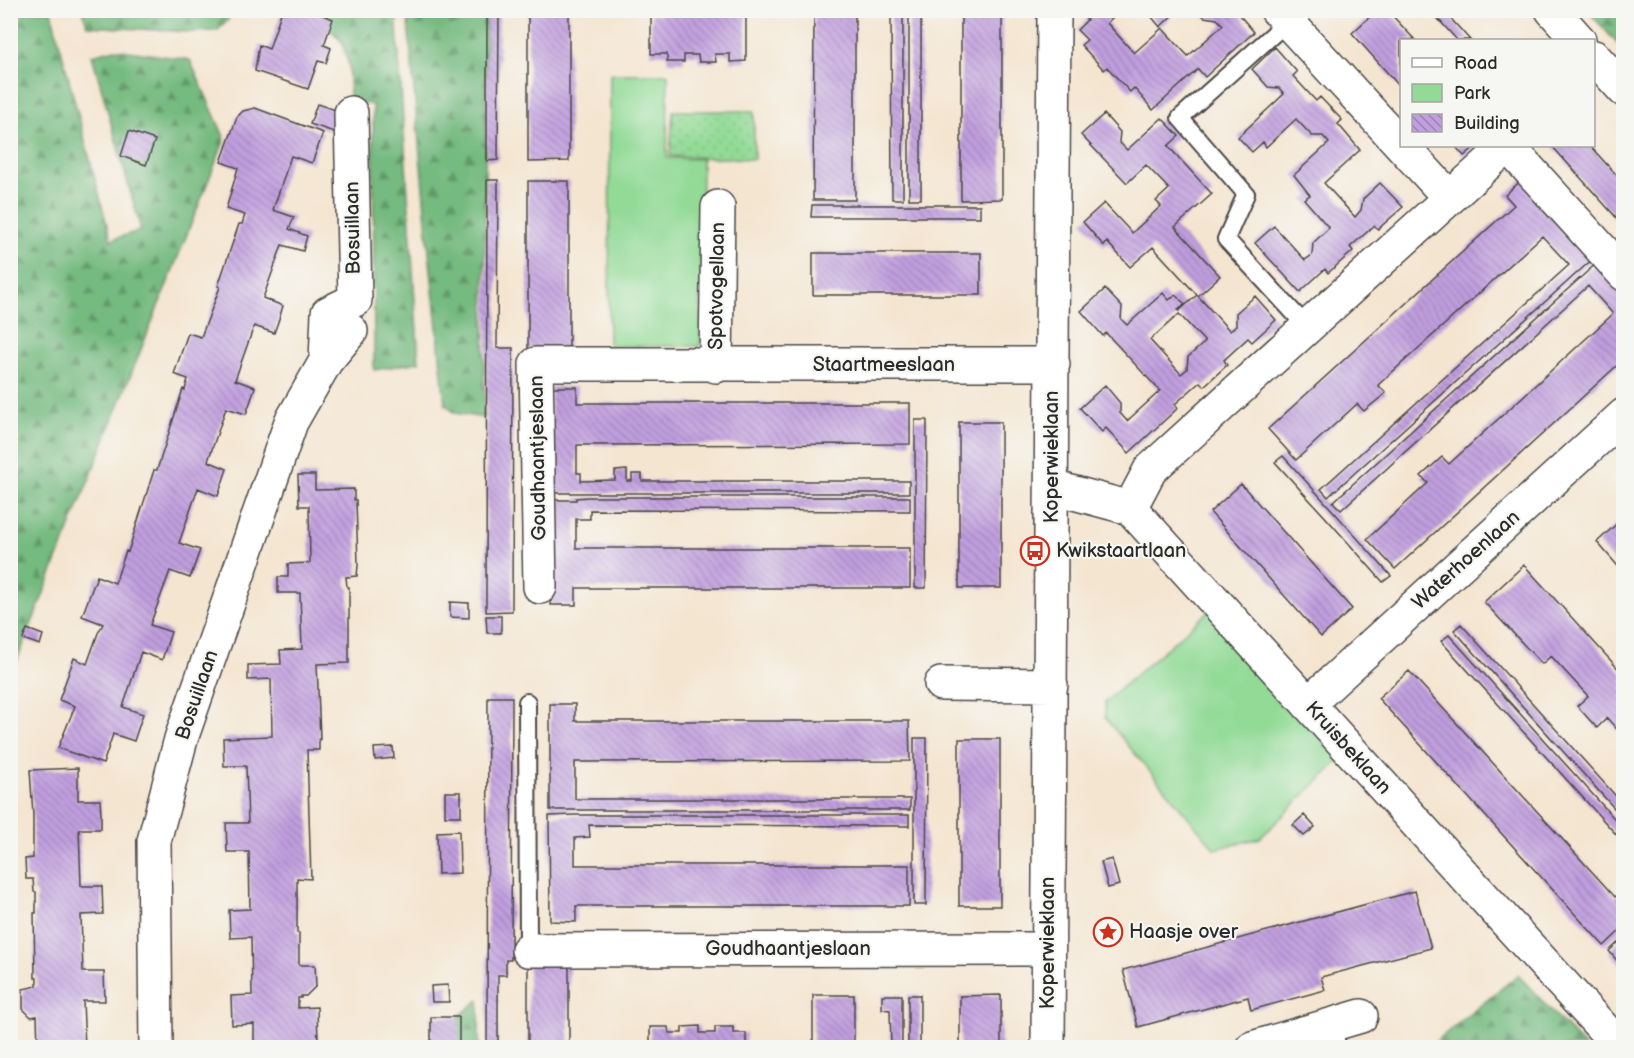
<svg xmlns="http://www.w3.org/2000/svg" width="1634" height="1058" viewBox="0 0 1634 1058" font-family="'Balsamiq Sans',sans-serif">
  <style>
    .green { fill: #92da96; stroke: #5e8260; stroke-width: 1.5 }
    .forest { fill: url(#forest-firs); stroke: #507255; stroke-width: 1.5 }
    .park { fill: url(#park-dots); stroke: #5e8260; stroke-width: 1.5 }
    .building { fill: url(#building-back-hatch); fill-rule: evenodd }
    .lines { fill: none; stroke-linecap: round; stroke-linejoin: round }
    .service-casing { stroke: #494744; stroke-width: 20 }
    .minor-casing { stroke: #494744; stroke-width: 36 }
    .service { stroke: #fff; stroke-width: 16 }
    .minor { stroke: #fff; stroke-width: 33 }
    .labels { text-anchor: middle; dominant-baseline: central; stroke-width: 4.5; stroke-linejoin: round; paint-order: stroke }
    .street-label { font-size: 20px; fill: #2b2b2b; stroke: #f6f6f2 }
    .poi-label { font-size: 20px; fill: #2b2b2b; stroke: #f6f6f2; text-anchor: start }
  </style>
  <defs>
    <pattern id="forest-firs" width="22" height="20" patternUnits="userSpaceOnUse" patternTransform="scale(1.5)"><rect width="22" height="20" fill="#75ba7f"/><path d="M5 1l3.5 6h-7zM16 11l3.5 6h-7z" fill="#609768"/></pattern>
    <pattern id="park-dots" width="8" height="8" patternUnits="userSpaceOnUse" patternTransform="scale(1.5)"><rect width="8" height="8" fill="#92da96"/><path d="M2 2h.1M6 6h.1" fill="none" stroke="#7ebb81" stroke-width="1.8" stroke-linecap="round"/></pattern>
    <pattern id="building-back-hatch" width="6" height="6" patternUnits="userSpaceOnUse" patternTransform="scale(1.5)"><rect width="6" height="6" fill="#c19fdf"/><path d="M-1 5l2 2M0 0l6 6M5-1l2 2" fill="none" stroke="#9d82b5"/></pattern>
  </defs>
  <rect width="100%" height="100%" fill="#f6f6f2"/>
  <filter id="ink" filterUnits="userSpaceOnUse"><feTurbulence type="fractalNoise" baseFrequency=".0167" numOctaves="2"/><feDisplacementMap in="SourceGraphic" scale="12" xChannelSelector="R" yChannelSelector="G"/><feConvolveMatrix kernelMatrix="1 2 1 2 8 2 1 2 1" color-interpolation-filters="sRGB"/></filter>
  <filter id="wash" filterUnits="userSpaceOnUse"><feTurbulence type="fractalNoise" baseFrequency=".008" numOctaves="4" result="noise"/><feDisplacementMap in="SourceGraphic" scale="24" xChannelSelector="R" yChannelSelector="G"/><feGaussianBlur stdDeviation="1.35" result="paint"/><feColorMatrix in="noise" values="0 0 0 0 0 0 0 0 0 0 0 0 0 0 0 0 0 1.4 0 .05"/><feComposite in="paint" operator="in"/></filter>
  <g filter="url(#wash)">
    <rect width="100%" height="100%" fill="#f4e5d0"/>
    <path class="green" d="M610,74h58l-1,84 35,1 -2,187h-91z
      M1209,611l136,144 -85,83 -45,11 -110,-131v-16z"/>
    <path class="forest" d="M10,11h41l60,229 30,-10 -49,-175 23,-6 75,11 35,79 -209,524 -6,-7z
      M83,11v-1l147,1 -2,9 -11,11 -27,1 -103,-6z
      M312,11h84l23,351 -45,8 -1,-265 -24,-5v-34l-7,-24z
      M407,11h79l-2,407 -29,-5 -10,-9 -18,-171z
      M1588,11h35v39z
      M1518,975l67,72h-156z
      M479,1000v47l-38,1c3,-23 22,-35 38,-48z"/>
    <path class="park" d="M673,111h81v48l-84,-3z"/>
    <g id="blocks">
      <path class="building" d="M282,10h28l23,9 -9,26 7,3 -5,15 -8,-2 -10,28 -53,-18 4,-26 10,4z
        M487,10h12l-1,150 -11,1z
        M528,10h41v151l-41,1z
        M814,10h41v190h-42z
        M891,10h12v189h-11z
        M909,10h12v189h-12z
        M961,10h41v189l-41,1z
        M1078,10h33l4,5 -8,8 27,30 28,-25 26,28 35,-31 -6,-6 -13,-2 -5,-7h36l19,22 -49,45 -7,-8 -45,41 -19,-22 -4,4 -23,-25 -3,3 -23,-25 6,-5 -10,-10 10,-10z
        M1146,10h32l-18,17z
        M1377,10h10l28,30h-14v48l-49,-55z
        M1430,10h13l27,30h-13z
        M651,14h95v47l-16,1v-8h-15l1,8h-17l-1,-7h-14v7h-17v-8h-16z
        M1275,47l22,25 -4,4 23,25 4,-4 22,23 -4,4 22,26 -36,33 31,34 6,-7 2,-11 17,-16 23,24 -25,22 -4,-3 -24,21 3,4 -25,22 -3,-4 -25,23 -45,-49 19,-17 31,34 7,-5 1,-12 16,-15 -25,-29 6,-4 -16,-20 35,-32 -6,-7h-11l-16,-17 -30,28 -3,-5 -11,10 -14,-15 46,-43 -5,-6 -11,-1 -16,-18z
        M317,104l19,6 1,23 -27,-9z
        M255,108l68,25 -11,30 -21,-7 -18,54 21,7 -5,12 18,7 -4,15 -21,-6 -19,53 20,8 -4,13 -5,14 -20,-7 -19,54 20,7 -4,13 -5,14 -20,-6 -18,53 19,8 -9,27 -20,-8 -19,55 21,7 -10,28 -20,-7 -20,54 21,7 -9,28 -21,-8 -18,55 20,7 -9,27 -21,-7 -10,30 -45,-16 17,-42 -16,-6 15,-42 13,6 11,-31 5,-9 -21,-8 15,-40 18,7 11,-32 2,1 26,-82h3l26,-81 2,1 3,-11 -14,-5 14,-41 13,4 19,-50 -2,-1 21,-62h3l3,-9 -19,-6 12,-41 -17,-6 16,-45 6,-6z
        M1104,114l16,18 -1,10 8,8 35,-32 17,18 -11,10 44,48 -37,33 45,49 -22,20 32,35 6,-5v-13l19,-17 21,24 -24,22 -4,-4 -24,22 3,5 -23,21 -4,-4 -25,22 3,4 -49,45 -23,-25 -4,4 -22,-24 25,-23 15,18v10l7,8 33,-30 -54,-58 -3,3 -22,-25 24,-22 17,18 -1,12 6,6 36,-32 6,7 6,-5 10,9 -7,6 1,1 18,-16 -44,-48 -23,20 -23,-25 -3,4 -21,-24 21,-19 28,30 29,-27 -5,-5 13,-12 -23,-24 -19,18 -46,-48zM1179,314l26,28 -17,15 -1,12 -6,5 -31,-34z
        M129,131l26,9 -9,25 -25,-9z
        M1455,146h21l-12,10z
        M1552,146h38l33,36v43z
        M1525,177l71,79 -268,241 -7,-8 248,-224 -27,-29 -164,149 8,8 -22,18 -7,-7 -61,56 -28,-31 246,-224 -9,-10z
        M487,180h11l-1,168h16l-1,263 -26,1z
        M528,181h41v167l-41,1z
        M812,205h168v12h-169z
        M813,253h168v42h-168z
        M1600,260l23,26v74l-228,209 -28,-30 61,-56 -7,-7 21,-19 7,7 164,-150 -25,-28 -247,224 -8,-8z
        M551,387h26v16h333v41l-333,1v28h4v8l34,-1v-9l12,-1v11h5v-7h10v7h267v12h-358z
        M915,420h12l-1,168h-11z
        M959,422h42v166h-42z
        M1283,456l51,56 57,64 -8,6 -56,-63 -52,-57z
        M298,475h17v15l39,-1v11h2l2,65 -1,11 -11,1 1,10h2v76l-32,1 3,75h-1v11h-12l4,129 -14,-1v55h2v32h16l1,21 -10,10h-5v2h-3v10l19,-1 1,37h-17v3h-47v-23l-22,1 -1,-29 21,-1 -1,-58 -21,1 -1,-28 21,-1 -1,-57h-22l-1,-29h22l-2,-57h-22l-1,-28 49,-2 -1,-57 -23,1v-15l33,-1 -1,-14 22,-1 -2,-56h-22v-16h10v-13l22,-1 -1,-57h-10z
        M1241,484l111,125 -31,28 -111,-125z
        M588,497h322v14l-320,-1v9h-14v29h334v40h-334v17h-25v-105h25v-2z
        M1623,518v54l-26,-30z
        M1524,565l99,109v62l-16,-18 -10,10 -20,-22 11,-10 -37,-40 -9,8 -58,-62z
        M450,602l19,1v15l-19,-1z
        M486,616h15v17h-14z
        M1461,624l162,180v14l-169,-188z
        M27,629l16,6 -3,10 -17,-6z
        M1449,635l174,193v14l-182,-201z
        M1409,671l206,226 8,-8v39l-19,18 -226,-248z
        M488,697h24l-1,263h-5v15h-8v72h-11z
        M550,704h25v17h334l1,40 -335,1v37h335v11h-360z
        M914,738h13l-1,167h-12z
        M959,739h41v167h-41z
        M393,747l1,11 -19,2 -1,-12z
        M78,768v32h22l1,14v15h-22l2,57h21l1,28 -22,1 2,57h21l1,29h-22l2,46h-47l-1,-31 -6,1 -8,-8v-20l14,-3v-8h-2l-1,-65h2v-21h-2l-1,-13h-7l-1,-20 8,-1v-43l-3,-45z
        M445,792h16v24h-16z
        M575,815h334v11l-320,-1 1,12 -15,1v27h334v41h-333v16l-26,-1 -1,-105z
        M1304,815l11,12 -11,9 -11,-11z
        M459,831l1,42 -22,1 -1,-42z
        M1112,859l7,26 -11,3 -7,-26z
        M1415,891l16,57 -110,29 4,13 -74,20 -3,-13 -110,30 -15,-57z
        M1623,938v30l-14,-17z
        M528,961h41v86h-41z
        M448,985l1,17h-17l-1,-16z
        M813,995h41v52h-41z
        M882,995h20v52h-11l-1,-37 -8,-1z
        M908,995h12v52h-12z
        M1001,995v52h-41v-51z
        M431,1017h28v30h-28z
        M700,1026v7h15v-6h18v6h13v14h-96v-20h18l1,6h13v-6z"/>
    </g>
  </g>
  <g filter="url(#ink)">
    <use href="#blocks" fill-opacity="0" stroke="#494744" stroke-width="1.5"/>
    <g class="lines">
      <g class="service-casing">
        <path id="service" d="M1287,22l-107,96 66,76 -20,45 80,87
          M527,702l1,248
          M1332,1024l6,24"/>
      </g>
      <g class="minor-casing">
        <path id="minor" d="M1277,10l172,187
          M1552,10l27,30
          M1594,57l30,33
          M1508,146l116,128
          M326,361l2,-48 27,-13 -4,-187
          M716,366l2,-159
          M1052,487l78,21 491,540
          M1130,508l20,-38 357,-324
          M540,587l-4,-223h517
          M941,684l110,1
          M1308,704l316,-289
          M528,950l519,-1
          M156,1048l-2,-207 27,-102 110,-317 35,-61 25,-30
          M1048,1048l6,-1038
          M1252,1048l109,-32"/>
      </g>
      <use href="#service" class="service"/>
      <use href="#minor" class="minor"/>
    </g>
  </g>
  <defs>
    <g id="bus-ring" transform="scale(1.5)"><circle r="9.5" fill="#f6f6f2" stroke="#c8321e" stroke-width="1.5"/><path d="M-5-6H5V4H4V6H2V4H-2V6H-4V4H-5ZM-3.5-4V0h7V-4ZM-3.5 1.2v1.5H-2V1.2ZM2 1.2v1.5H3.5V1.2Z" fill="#c8321e"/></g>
    <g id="sight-ring" transform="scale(1.5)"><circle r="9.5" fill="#f6f6f2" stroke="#c8321e" stroke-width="1.5"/><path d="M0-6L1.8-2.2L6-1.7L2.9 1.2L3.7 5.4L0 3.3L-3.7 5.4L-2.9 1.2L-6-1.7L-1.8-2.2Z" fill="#c8321e"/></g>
  </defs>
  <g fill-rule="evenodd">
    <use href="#bus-ring" x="1035" y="551"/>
    <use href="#sight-ring" x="1108" y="932"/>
  </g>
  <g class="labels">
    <g class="street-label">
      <text transform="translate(353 228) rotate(-91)">Bosuillaan</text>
      <text transform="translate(717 286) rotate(-89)">Spotvogellaan</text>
      <text x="884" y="365">Staartmeeslaan</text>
      <text transform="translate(1052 457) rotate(-90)">Koperwieklaan</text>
      <text transform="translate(538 458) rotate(-91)">Goudhaantjeslaan</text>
      <text transform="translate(1466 560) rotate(-42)">Waterhoenlaan</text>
      <text transform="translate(197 695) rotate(-71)">Bosuillaan</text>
      <text transform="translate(1348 748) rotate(48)">Kruisbeklaan</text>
      <text transform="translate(1048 943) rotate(-90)">Koperwieklaan</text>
      <text x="788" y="949">Goudhaantjeslaan</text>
    </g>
    <g class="poi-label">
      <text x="1056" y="551">Kwikstaartlaan</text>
      <text x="1129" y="932">Haasje over</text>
    </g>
  </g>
  <rect width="1634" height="1058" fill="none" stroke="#f6f6f2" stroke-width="36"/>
  <rect x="1400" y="39" width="195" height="108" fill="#f6f6f2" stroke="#a5a5a2" stroke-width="1.5"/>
  <rect x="1412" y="58" width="30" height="9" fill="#ffffff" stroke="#a5a5a2" stroke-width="1.5"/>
  <text x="1454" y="69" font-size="18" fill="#2b2b2b">Road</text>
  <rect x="1412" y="84" width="30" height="18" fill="#92da96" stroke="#a5a5a2" stroke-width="1.5"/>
  <text x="1454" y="99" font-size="18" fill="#2b2b2b">Park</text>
  <rect x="1412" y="114" width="30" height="18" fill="url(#building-back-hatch)" stroke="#a5a5a2" stroke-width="1.5"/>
  <text x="1454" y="129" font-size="18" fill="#2b2b2b">Building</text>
</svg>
